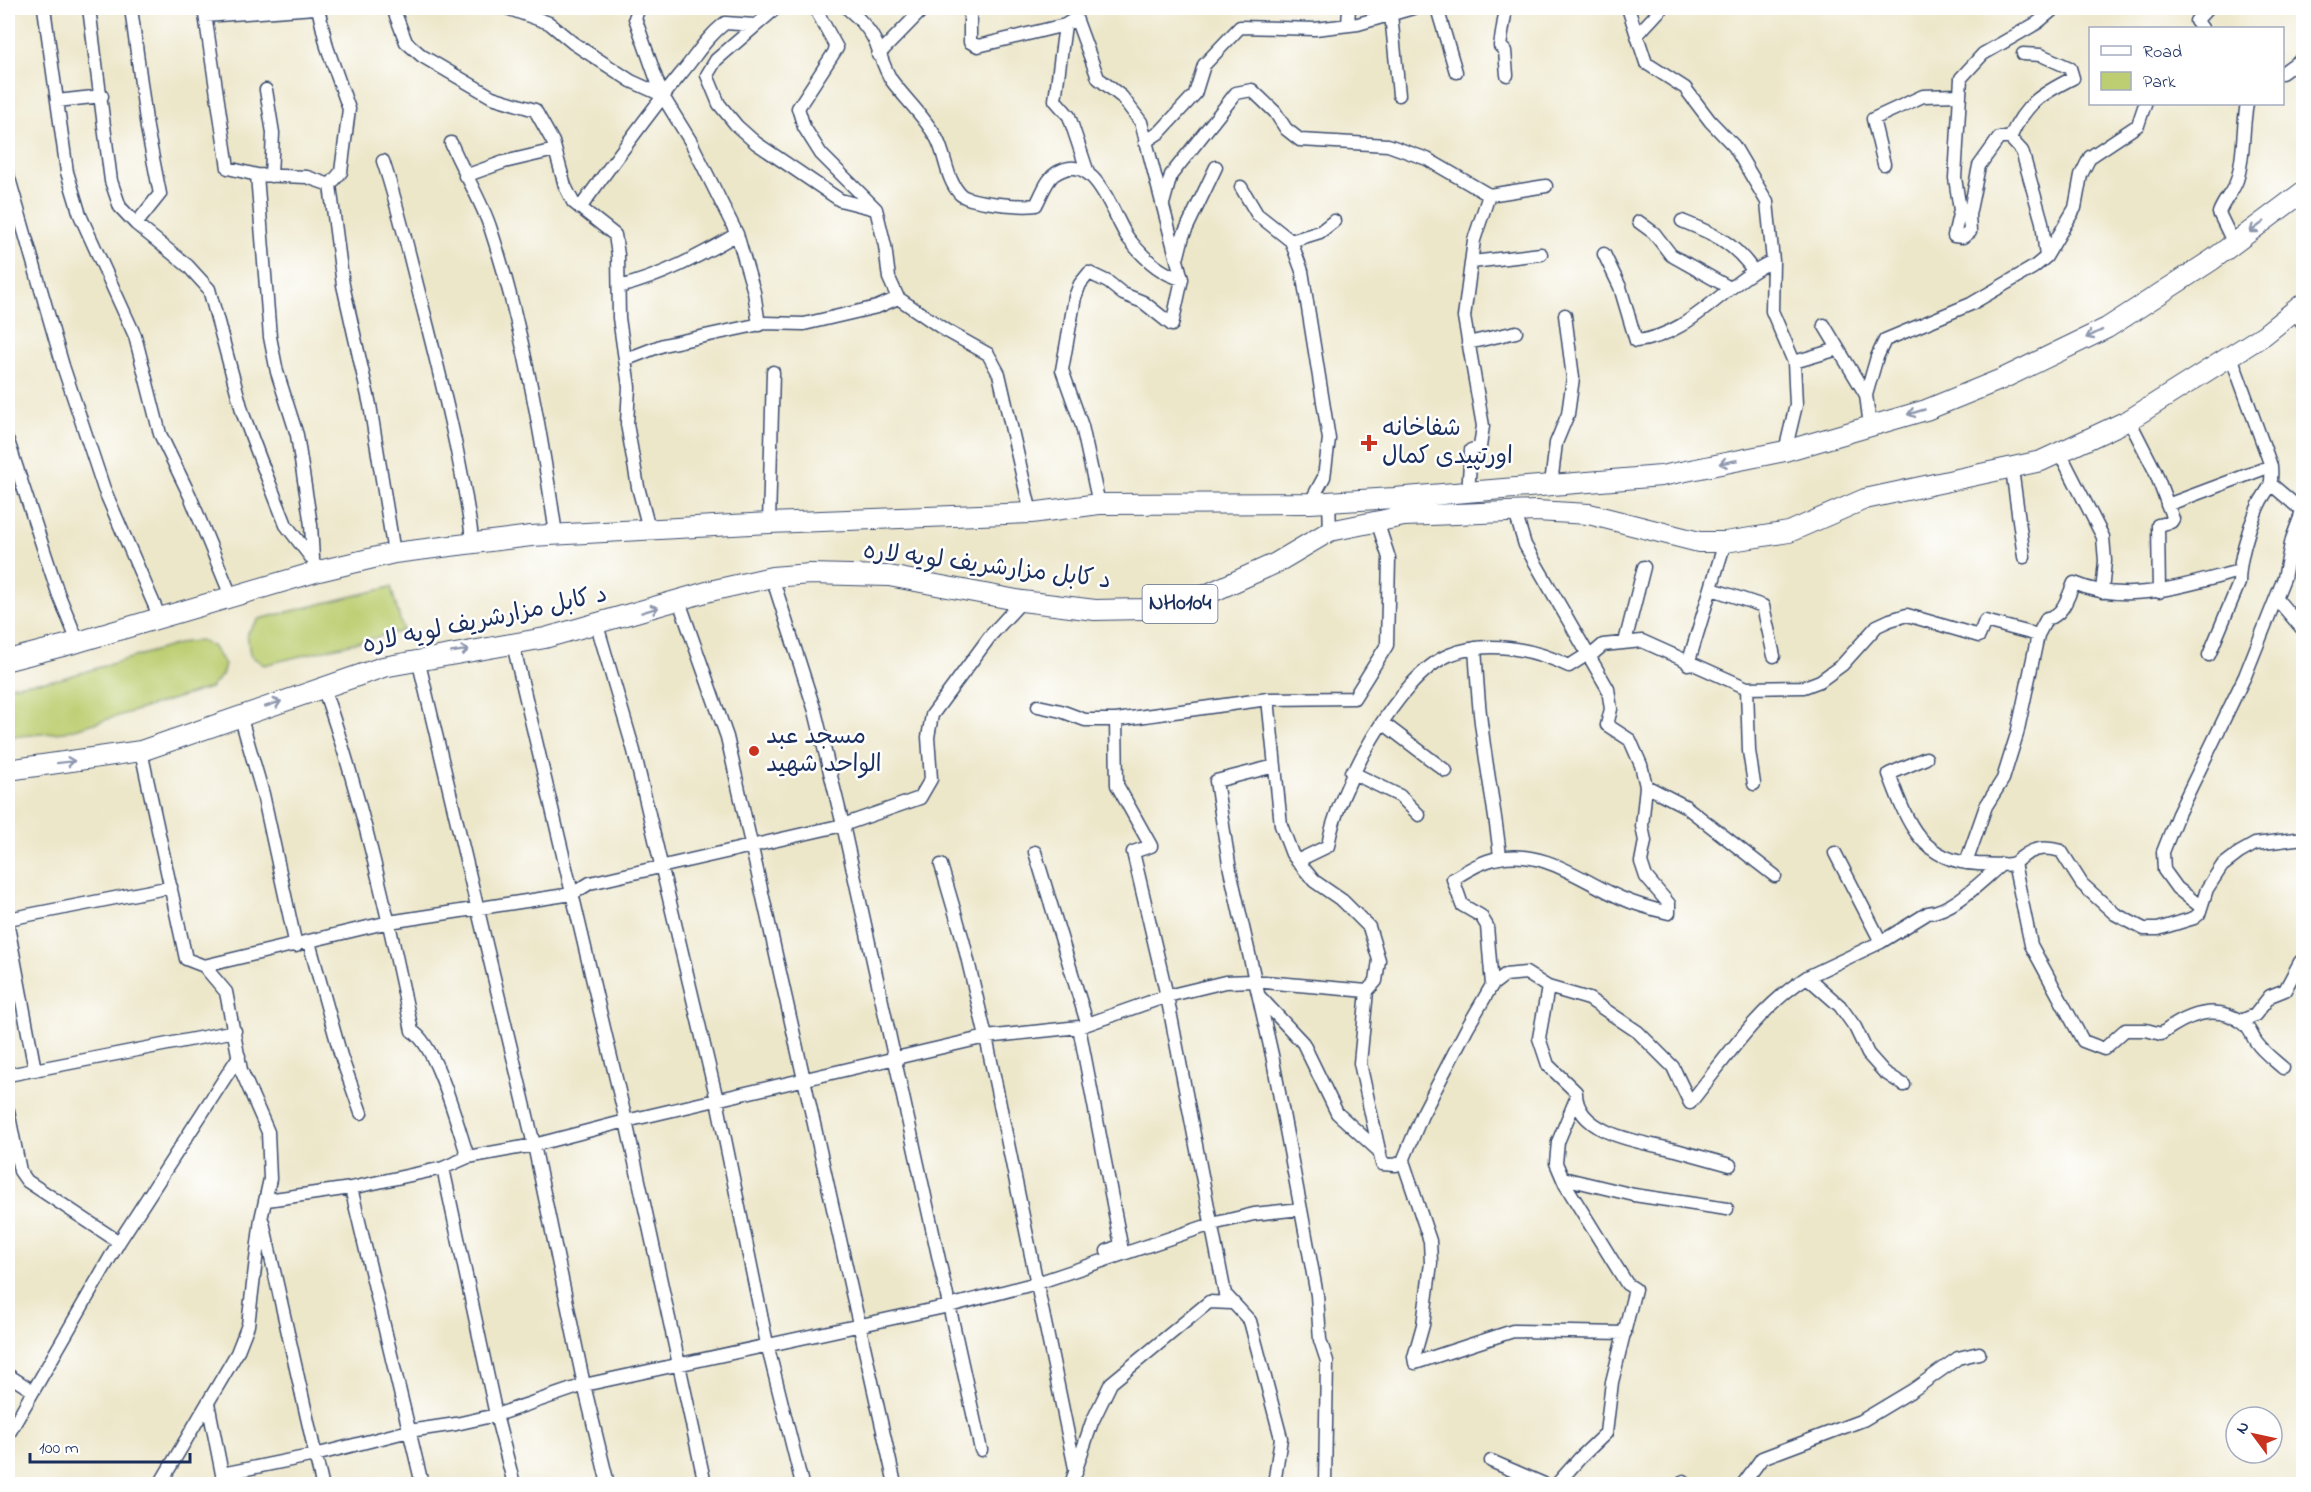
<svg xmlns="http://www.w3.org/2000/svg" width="2311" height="1492" viewBox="0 0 2311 1492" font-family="'Indie Flower','Playpen Sans Arabic',sans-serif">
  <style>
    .green { fill: #bcce71; stroke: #6c7e68; stroke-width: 1.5 }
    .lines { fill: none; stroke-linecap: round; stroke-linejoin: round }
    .minor-casing { stroke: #3a4b6e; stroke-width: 15 }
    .trunk-casing { stroke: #3a4b6e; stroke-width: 22 }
    .minor { stroke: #fff; stroke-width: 12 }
    .trunk { stroke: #fff; stroke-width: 20 }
    .oneway { stroke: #8d97ae }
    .poi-dot { fill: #c8321e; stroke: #fff; stroke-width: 2 }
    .labels { text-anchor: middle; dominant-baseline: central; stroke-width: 5; stroke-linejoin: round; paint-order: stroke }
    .shield { fill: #fff; stroke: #5f6d8e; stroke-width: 1.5 }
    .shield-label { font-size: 22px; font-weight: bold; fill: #1b2f5e }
    .poi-label { font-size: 24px; fill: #1b2f5e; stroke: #fff; text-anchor: start }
    .street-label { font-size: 24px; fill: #1b2f5e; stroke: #fff }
  </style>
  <rect width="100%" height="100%" fill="#fff"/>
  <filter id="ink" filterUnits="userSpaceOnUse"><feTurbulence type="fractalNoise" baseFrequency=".0167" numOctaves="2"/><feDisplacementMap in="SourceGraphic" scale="12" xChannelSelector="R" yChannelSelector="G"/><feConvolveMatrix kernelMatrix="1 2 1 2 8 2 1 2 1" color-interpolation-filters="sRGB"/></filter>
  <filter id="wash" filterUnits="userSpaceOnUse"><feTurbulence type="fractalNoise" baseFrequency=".008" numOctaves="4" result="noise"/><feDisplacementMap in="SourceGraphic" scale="24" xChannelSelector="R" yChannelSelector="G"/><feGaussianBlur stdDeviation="1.35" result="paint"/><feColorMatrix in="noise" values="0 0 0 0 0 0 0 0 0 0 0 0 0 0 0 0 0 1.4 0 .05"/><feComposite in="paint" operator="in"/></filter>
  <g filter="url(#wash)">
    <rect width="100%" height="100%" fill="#ede7ca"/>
    <path class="green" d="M391,587l12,44 -139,34 -14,-10 -3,-22 12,-14z
      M201,641l11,5 13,19 -3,10 -12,13 -145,44 -57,5v-51l52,-7 125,-37z"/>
  </g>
  <g filter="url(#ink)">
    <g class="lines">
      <g class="minor-casing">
        <path id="minor" d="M44,8l23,164 13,43 55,121 25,98 30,62 41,100
          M89,8l22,173 9,26 16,17 52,42 21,23 34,125 17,45 26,66 27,35
          M131,8l16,120 13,66 -24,30
          M204,8l24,160 29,7 50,2 23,8
          M318,8l9,39 22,62 -8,63 -11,13 13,100 27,120 24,148
          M393,8l13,34 16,14 70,41 43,13 18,32 12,44 8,16 42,33 3,20 1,63 10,69 -2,37 11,63 11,42
          M507,8l42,15 24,20 58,38 31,14
          M639,8l-4,10 27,77 29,47 46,92 17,58 5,33
          M776,8l-60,52 -9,15 12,29 18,22 19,17 84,57 35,9
          M815,8l22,40 -39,60 6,19 17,27 55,55 9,37 4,32 9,20 47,32 43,24 11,20 32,139
          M847,8c11,9 23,22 29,35 5,13 8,26 16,38 15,20 33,36 45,58 9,17 9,40 23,55 9,9 63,13 76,11 5,-9 11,-26 19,-31 40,-27 58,43 73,64 13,17 32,36 54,41
          M970,8v34l8,4 87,-21 11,-7 22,60 24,19 19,25 36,138 5,19 -10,46 -29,-23 -20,-8 -15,-12 -19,-9 -9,11 -5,13 -13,73 20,56 17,78
          M1437,8l19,64
          M1506,8l-6,38 5,5 2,24
          M1628,8l18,55 39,25 25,33 24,25 33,56 6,59 -1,50 22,51 2,43 -11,46
          M1391,14l8,81
          M205,16l110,-8
          M1065,25l-10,75 14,16 19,57
          M1348,25l1,-17
          M2202,28l-6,-7 12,-13
          M1638,34l24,-26
          M878,55l46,-47
          M2282,73l22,-16
          M266,90l7,43 -2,43
          M57,101l45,-5
          M2010,138c15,-34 31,-44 63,-60l-3,-10 -29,-13 -18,-1
          M1145,142l15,-10 35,-38 9,-29 36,-38 75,2 43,-5 55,-16
          M451,143c12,29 31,58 40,87 32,98 50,202 65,304
          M383,161c17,51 28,102 42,155 19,75 38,151 48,229
          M1884,164l-11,-45 50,-23 36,-1
          M8,175l55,191 41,123 56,129
          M257,175l13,162 7,35 20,63 14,90 2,34
          M465,176l39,-14 51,-12
          M1241,187l16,27 34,27 11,30 27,168 -5,38 -14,26
          M1163,204l8,-29 65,-82 16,-3 23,22 11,17 14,11 88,5 39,14 62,36 57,-9
          M580,208c33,-45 65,-90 100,-133 17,-20 24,-35 45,-52l30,2
          M1682,221c32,13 50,20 71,49
          M1639,222l15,11 17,22 59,33
          M1291,241l29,-9 14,-11
          M2234,244l-15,-31c4,-12 14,-21 18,-33 8,-25 5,-51 10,-76
          M1604,254l16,33 16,54c55,-5 89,-59 137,-80
          M1178,256l5,-20 33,-69
          M2046,257l-4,-35 -20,-71 -12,-13h-11l-20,28 -10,49 1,17 -7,5 -9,-1 6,-26 -5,-32 6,-100 22,-24 54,-31 18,-15
          M1472,262l69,-8
          M619,287c43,-11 79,-30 118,-53
          M2294,311l10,14
          M1824,325l42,70 4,31
          M1468,343l48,-11
          M627,359l36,-14 102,-22 39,1 73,-17 21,-9
          M1794,362l44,-13
          M1866,395l11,-38 8,-17 86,-36 63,-37 12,-10 29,-49 6,-33 9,-18 48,-32 7,-21
          M2129,420l26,51 18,48 -2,3 -13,3 1,67
          M8,441l50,152 20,49
          M2059,451l44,86 2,24 -3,31
          M2012,469l12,88
          M1551,484l5,-41 12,-29 5,-36 -8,-63
          M1468,492l3,-42 9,-3 3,-21 -19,-109 10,-77 15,-45
          M1329,502l1,29
          M2167,505l104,-39
          M769,523l4,-151
          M772,577l43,134 28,114 138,625
          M1712,589l51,17 11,50
          M2276,598l28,33
          M679,601l48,136 168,747
          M597,625l37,126 83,349 50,244 35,140
          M1625,642l19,-75
          M513,644l113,477 79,363
          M1475,648c2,27 3,55 7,82 5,43 14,85 18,127
          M2209,655l30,-72c0,-23 9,-53 18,-74 9,-23 16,-15 14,-43l-40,-110
          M1589,657l14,-12 39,-4 105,47 57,-1 16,-6 22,-16 35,-39 13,-6 17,-5 72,21 6,-15 53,14
          M418,659l116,486 50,240 24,99
          M1688,664l37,-122
          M323,687c39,112 65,228 89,344 25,14 46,97 56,126
          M1747,688l2,63 5,33
          M1268,699l13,126 11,29 22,27 29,20 26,26 10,33 -3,21 -9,10 -7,72 22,101 14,1 7,-4 19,-46 45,-87 25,-43 13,-10 21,-2 22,14 41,12 49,33 35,35 17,36c36,-45 68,-95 117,-126l33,29 15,21 13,27 16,18 20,13
          M1038,706l23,5 24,9h31l152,-21 86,-1 33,-53 2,-87 -12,-37
          M240,715l23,79 33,152
          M1116,720l1,65 34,61 -18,6 34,144 58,298 25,27 31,117 -7,46
          M1383,723l63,48
          M141,751l45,208 18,7 22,26 15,78 27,62 2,47 -9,40 -13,106 -11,28 -77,131
          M1926,758l-37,16c18,48 32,88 89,90 11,0 22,2 33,0 5,-1 7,-5 11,-7 13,-10 25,-10 39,-6l21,33 33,30 29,15h14l36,-11 5,-4 8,-25 15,-23 17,-13 16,-9 49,-6
          M1275,766l-59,15 14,89 42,185 45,240 3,45 7,21 -2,123
          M1351,772l49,24 19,19
          M1646,786l39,20 90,70
          M1035,852l52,171
          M1835,853l46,89
          M1297,861l31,-15c8,-54 70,-170 121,-191 38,-16 85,-6 120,11l19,-12
          M1966,863l20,-57 17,-27 14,-45 21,-99 9,-17c16,-1 21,-22 27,-35 53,23 112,2 165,-12
          M2014,863l17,82 52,96 21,8 21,-19h21l15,4c24,-18 54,-32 82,-11 7,5 8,12 13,19 7,10 18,18 27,26
          M941,865l22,75 23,97 90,436
          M2201,907l-24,-19 -13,-18 -1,-18 15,-38 67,-138 39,-98 8,-39 9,-24 -1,-6 -28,-24
          M8,919l163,-32
          M8,926l27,144
          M309,942l32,114 20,57
          M204,966l185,-44 183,-28 18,-11 253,-58 77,-27 11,-19 -3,-42 4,-22 59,-80 31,-34
          M1807,977l74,-35 47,-29c27,-3 53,-32 74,-49
          M1492,985l-5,-59 -6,-10 -19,-11 -9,-26c15,-9 29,-18 46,-21 45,-9 83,23 122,40 16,7 31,11 48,15v-9l-23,-27 -5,-15 4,-21 -3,-15 4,-40 -5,-21 -11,-25 -23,-15 4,-16 -3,-20 -83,-144 -10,-33
          M1548,987l-9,51 9,27 28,27c-1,43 69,51 100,58 18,5 36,10 54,15
          M1259,996l44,47 34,70 43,39
          M2241,1021l14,-6 15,-19 15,-6 15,-28
          M1079,1027l42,218 -14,6
          M8,1075l227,-44
          M8,1111l12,60 7,10 92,61
          M1403,1161l27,80 1,22 -8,62 -9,32 1,6 98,-32 112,2
          M443,1168l53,247 18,69
          M1563,1178l71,17 93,14
          M351,1188l71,296
          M267,1200l84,-12 92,-20 25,-11 66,-12 92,-24 360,-84 93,-10 88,-31 58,-14 28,-1 114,10
          M263,1222l59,262
          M8,1375l25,16
          M208,1403l16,81
          M8,1435l111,-193 120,-186
          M1491,1461l53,23
          M222,1474l93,-19 94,-24 47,-7 40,-9 88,-30 365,-79 88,-23 175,-59 42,-10 47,-5
          M1071,1484l21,-62 19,-39 98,-81 22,1
          M1557,1484l23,-26 26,-25 6,-51 23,-93 -8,-5 -62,-100 -9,-21 2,-21 17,-41
          M1681,1484l3,-3
          M1743,1484l19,-26 101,-38 50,-30 45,-32 21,-5"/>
      </g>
      <g class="trunk-casing">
        <path id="trunk" d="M8,660l70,-18 241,-71 75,-18 137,-17 238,-13 262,-10 68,-9 211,-1 84,-5 267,-22 124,-25 141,-41 76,-31 105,-51 105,-68 92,-69
          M8,770l133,-19 242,-84 162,-29 165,-47 62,-14 38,-3 79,2 133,25 73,9 48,-1 47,-7 86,-39 54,-32 74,-15 132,-5 53,3 110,28h26l64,-10 76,-33 176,-38 88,-41 135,-85 40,-32"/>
      </g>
      <use href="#minor" class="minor"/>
      <use href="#trunk" class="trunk"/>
    </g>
    <defs><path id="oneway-shaft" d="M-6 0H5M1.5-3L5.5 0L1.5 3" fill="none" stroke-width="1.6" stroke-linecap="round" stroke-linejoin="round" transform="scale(1.5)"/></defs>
    <g class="oneway">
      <use href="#oneway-shaft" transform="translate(2257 227) rotate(143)"/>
      <use href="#oneway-shaft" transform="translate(2094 334) rotate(154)"/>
      <use href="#oneway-shaft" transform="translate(1916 412) rotate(164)"/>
      <use href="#oneway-shaft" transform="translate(1728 462) rotate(169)"/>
      <use href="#oneway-shaft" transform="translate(650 610) rotate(-17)"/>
      <use href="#oneway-shaft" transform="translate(460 651) rotate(-9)"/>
      <use href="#oneway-shaft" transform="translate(273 704) rotate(-19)"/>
      <use href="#oneway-shaft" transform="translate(66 762) rotate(-7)"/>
    </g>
  </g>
  <g class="poi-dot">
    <path d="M1366 434h6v6h6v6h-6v6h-6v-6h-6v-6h6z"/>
    <circle cx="754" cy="751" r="6"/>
  </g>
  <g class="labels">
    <rect class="shield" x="1142.5" y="585" width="75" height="38" rx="4.5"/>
    <g class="shield-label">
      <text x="1180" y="604">NH0104</text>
    </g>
    <g class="poi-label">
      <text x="1382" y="429">شفاخانه<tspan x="1382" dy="28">اورتپیدی کمال</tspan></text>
      <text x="766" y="737">مسجد عبد<tspan x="766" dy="28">الواحد شهید</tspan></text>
    </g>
    <g class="street-label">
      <text transform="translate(987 567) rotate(7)">د کابل مزارشریف لویه لاره</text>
      <text transform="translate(485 621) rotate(-12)">د کابل مزارشریف لویه لاره</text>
    </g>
  </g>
  <rect width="2311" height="1492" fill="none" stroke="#fff" stroke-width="30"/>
  <rect x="2089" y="27" width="195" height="78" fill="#ffffff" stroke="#a4acbf" stroke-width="1.5"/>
  <rect x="2101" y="46" width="30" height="9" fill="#ffffff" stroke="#a4acbf" stroke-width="1.5"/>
  <text x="2143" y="57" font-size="18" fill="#1b2f5e">Road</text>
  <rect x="2101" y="72" width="30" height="18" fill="#bcce71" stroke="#a4acbf" stroke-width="1.5"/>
  <text x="2143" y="87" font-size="18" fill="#1b2f5e">Park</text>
  <g transform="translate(2254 1435) rotate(303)"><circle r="28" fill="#ffffff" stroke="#a4acbf" stroke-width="1.5"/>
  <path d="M0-4.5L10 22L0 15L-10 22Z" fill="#c8321e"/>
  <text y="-9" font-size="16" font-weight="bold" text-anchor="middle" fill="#1b2f5e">N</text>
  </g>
  <path d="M30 1453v9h160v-9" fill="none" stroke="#1b2f5e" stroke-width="3"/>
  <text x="39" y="1453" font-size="18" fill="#1b2f5e" stroke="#ffffff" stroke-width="4.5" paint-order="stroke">100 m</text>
</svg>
